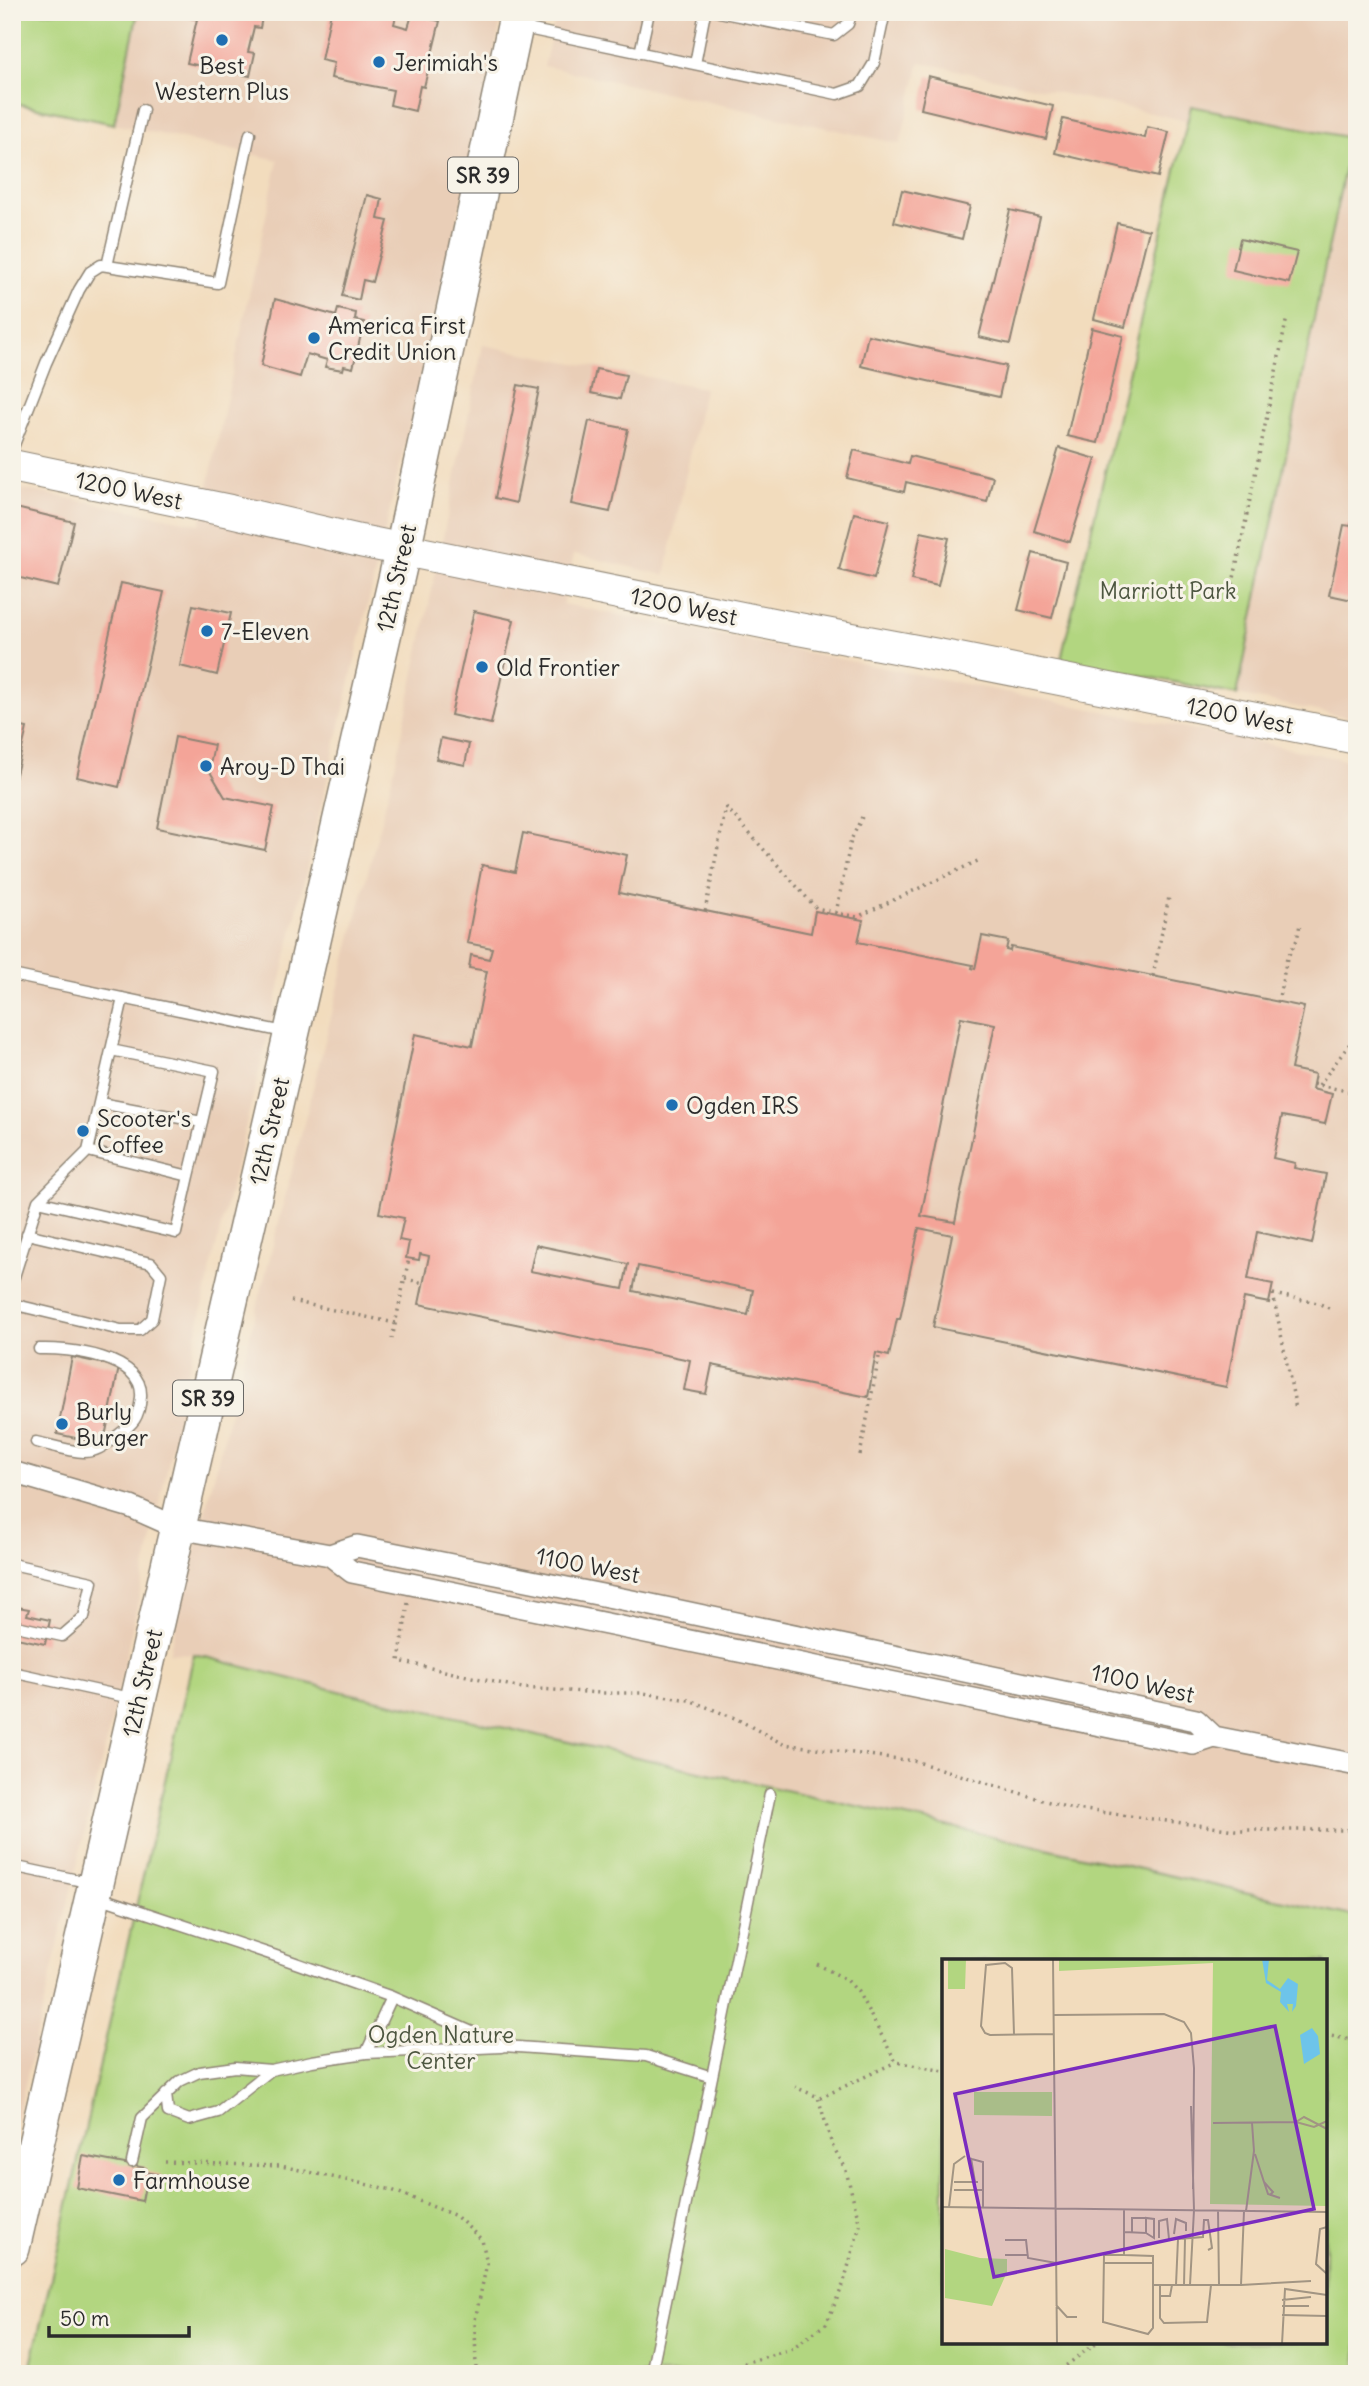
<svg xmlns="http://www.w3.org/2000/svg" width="1369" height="2386" viewBox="0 0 1369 2386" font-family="Delius,sans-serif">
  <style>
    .built { fill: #e9ceb7 }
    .green { fill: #b2d680; stroke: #6e8056; stroke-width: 2; fill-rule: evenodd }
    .building { fill: #f4a498; fill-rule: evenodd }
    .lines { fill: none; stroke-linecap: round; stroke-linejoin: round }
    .lane-casing { stroke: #8e8474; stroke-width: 13 }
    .street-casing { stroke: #8e8474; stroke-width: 24 }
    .secondary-casing { stroke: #8e8474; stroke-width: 34 }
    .primary-casing { stroke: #8e8474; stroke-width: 38 }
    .path { stroke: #8e8474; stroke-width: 3.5; stroke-dasharray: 2 5; stroke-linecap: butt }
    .lane { stroke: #fff; stroke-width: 10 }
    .street { stroke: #fff; stroke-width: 21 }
    .secondary { stroke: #fff; stroke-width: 32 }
    .primary { stroke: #fff; stroke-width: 35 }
    .poi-dot { fill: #1f6fb2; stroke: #f7f3e8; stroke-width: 2.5 }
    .labels { text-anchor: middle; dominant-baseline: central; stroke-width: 6; stroke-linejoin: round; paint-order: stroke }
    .shield { fill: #f7f3e8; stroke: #686764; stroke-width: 2 }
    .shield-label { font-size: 21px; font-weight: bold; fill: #2b2b2b }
    .poi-label { font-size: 23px; fill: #2b2b2b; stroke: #f7f3e8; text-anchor: start }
    .street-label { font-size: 23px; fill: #2b2b2b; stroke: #f7f3e8 }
    .park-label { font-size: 23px; fill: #4d5640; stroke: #f7f3e8 }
    .inset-road { fill: none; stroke: #a29583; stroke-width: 2 }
    .view { fill: #7b2cbf; fill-opacity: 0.15; stroke: #7b2cbf; stroke-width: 3.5 }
    .inset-edge { fill: none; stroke: #2b2b2b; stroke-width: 3.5 }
  </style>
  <rect width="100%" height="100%" fill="#f7f3e8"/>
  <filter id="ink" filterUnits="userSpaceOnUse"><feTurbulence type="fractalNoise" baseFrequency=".0143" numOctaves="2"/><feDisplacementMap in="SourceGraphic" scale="14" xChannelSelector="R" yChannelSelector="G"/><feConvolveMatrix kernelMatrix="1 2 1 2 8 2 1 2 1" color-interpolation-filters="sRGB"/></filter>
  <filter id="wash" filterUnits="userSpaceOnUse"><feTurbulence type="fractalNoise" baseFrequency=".00686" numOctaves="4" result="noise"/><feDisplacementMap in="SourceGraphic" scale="28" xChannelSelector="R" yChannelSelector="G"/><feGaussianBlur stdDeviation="1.57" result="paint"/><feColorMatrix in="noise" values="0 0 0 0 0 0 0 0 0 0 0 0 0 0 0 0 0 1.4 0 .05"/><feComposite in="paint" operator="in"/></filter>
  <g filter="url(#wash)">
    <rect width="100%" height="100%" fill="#f2dcbd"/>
    <path class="built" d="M138,12h365l-41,186 -192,829 -58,236 -92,421 -108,455v-1652l188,37 78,-364 -164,-36z
      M557,12h800v707l-120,-24 113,-557 -159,-32 -4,15 -267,-59 -20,82 -356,-78z
      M483,345l221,43 -39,187 -91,-21 -11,50 794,158v1155l-1014,-225 -149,-38 -25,-1 228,-895z"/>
    <path class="green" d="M12,12h126l-24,112 -95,-20 -7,-5z
      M1191,106l160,32 -114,557 -176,-36z
      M194,1654l149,38 1014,225v457h-1328zM944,1961h381v381h-381z"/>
    <g id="blocks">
      <path class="building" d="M190,12h73l-3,16 -6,-1 -6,25 7,1 -5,23 -63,-13 10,-44 -8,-1z
        M331,12h66l-3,12 14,4 4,-13 28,6 -16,66 -4,-1 -5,25 -25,-6 3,-15 -62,-12 3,-15 -13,-3z
        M928,76l125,30 -7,33 -125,-30z
        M1063,119l82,19 2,-11 22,5 -11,45 -103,-24z
        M902,190l68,16 -8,33 -68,-17z
        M367,195l15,4 -4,20 10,2 -16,61 -9,-2 -4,20 -17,-4z
        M1010,210l30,7 -30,127 -31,-7z
        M1117,223l32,7 -24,97 -31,-8z
        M1240,239l57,13 -8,31 -56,-13z
        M275,299l61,17 2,-7 18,4 -1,7 9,2 -11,46 -9,-2 -1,4 -18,-3 2,-7 -20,-6 -7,23 -39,-11z
        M1092,328l31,8 -25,107 -31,-7z
        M868,335l138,31 -7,31 -138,-31z
        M596,369l30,6 -6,24 -29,-6z
        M518,385l21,4 -23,114 -21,-5z
        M589,421l39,8 -18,83 -39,-8z
        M1059,448l37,11 -26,83 -36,-11z
        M854,450l54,14 2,-8 83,21 -6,25 -81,-20 -2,10 -57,-14z
        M1356,467h1v25l-6,-2z
        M1356,504h1v97l-28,-6 15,-70 7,1z
        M16,508l58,14 -16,65 -46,-11v-53z
        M854,513l35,8 -15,58 -35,-9z
        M921,532l28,6 -11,48 -27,-6z
        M1033,553l33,9 -14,56 -34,-8z
        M121,583l43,9 -45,195 -42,-10z
        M193,605l38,8 -14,62 -37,-9z
        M474,611l40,9 -23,104 -40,-9z
        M12,725l15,3 -14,59h-1z
        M175,737l39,8 -5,25 16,27 49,10 -9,43 -108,-22z
        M441,738l28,6 -4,21 -29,-6z
        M523,833l104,22 -8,38 192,40 4,-22 48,9 -5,22 115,23 -1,3 3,1 7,-33 26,5 -2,9 4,1 1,-4 293,60 -13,62 24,5 -3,15 20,5 -7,30 -43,-8 -9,42 22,5 -1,5 32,6 -14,70 -55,-12 -9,47 25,5 -4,19 -25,-5 -18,89 -293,-60 19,-92 -33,-7 -19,91h-3l-8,37 -13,-3 -8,44 -156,-32 -6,29 -22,-4 6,-30 -271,-56 10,-48 -9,-2 -1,6 -13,-2 3,-16 -10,-2 5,-22 -25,-5 36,-179 57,12 15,-75 -18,-3 2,-13 18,4 3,-11 -25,-5 15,-78 33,7zM961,1017l34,7 -40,198 -34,-6zM536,1245l92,19 -5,25 -93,-18zM638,1266l115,24 -5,25 -115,-24z
        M72,1357l47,10 -13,65 -12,10 -37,-8z
        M12,1606l17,3 -2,6 23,5 -5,24 -33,-7z
        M83,2156l63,12v4l15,3 -2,13 -14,-2 -3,15 -65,-13z"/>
    </g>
  </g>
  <g filter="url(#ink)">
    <use href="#blocks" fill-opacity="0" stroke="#8e8474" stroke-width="2"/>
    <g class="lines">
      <g class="lane-casing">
        <path id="lane" d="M719,12l115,23 14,-11 4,-12
          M518,27l319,67 23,-8 14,-23 11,-51
          M640,53l9,-41
          M695,64l10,-52
          M107,266l36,-156
          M12,450l34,-87 33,-73 11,-18 11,-7 117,18 32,-149
          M12,975l277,58
          M111,1050l103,21 -25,105
          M100,1103l102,19
          M88,1151l-50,50 138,32 13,-57 -101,-25 35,-153
          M12,1283l26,-82
          M12,1304l109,26h19l12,-11 9,-44 -10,-12 -124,-29
          M36,1442c15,3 32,9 48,10 14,0 22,-8 33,-16 17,-13 22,-18 24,-39 3,-41 -73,-49 -102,-48
          M12,1564l80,18 -8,35 -22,19 -50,-11
          M12,1672l123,27
          M12,1866l80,17
          M98,1897l175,58 119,42 112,49 142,10 66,21
          M366,2053l26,-56
          M166,2094l2,18 21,8 29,-8 53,-42 41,-9 54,-8 135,-6
          M132,2162l10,-44 38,-37 19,-9 36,-5 36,3
          M651,2374l119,-580"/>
      </g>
      <g class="street-casing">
        <path id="street" d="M12,1472l119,35 47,21 152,27 22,17 15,3 826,169 21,-7
          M330,1555l27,-9 290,58 549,116 18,17
          M1214,1737l143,28"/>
      </g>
      <g class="secondary-casing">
        <path id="secondary" d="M12,466l218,45 130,30 417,84 182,34 398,79"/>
      </g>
      <g class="primary-casing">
        <path id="primary" d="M12,2248l391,-1699 115,-537"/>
      </g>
      <path class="path" d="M1230,598l57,-281
        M726,807l90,101 41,9 125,-58
        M705,911l21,-104
        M836,913l15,-73 11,-23
        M1153,976l16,-79
        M1278,1002l9,-44 10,-18 3,-16
        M1313,1084l44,9
        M1319,1085l38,-51
        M405,1279l19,4
        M1273,1294l23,115
        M1273,1294l45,9 13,6
        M291,1301l104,22
        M392,1339l17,-81
        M860,1455l19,-98
        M408,1603l-9,58 123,27 79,5h42l46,7 48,19 46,25 131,17 155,47 166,22h122
        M817,1964l30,16 11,12 38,70 48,9
        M1325,2035l32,6
        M820,2098l76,-36
        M165,2162l116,4 111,24 64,26 26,24 5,23 -12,57 1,54
        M736,2374l5,-10 50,-15 35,-25 17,-39 17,-60 -15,-58 -13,-22 -14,-48 -23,-10
        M1055,2374l42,-32"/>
      <use href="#lane" class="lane"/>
      <use href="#street" class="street"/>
      <use href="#secondary" class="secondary"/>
      <use href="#primary" class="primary"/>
    </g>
  </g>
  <g class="poi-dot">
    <circle cx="222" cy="40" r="7"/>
    <circle cx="379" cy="62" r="7"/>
    <circle cx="314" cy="338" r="7"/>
    <circle cx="207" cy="631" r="7"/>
    <circle cx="482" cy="667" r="7"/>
    <circle cx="206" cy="766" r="7"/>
    <circle cx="672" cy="1105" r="7"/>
    <circle cx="83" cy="1131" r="7"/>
    <circle cx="62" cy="1424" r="7"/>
    <circle cx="119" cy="2180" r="7"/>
  </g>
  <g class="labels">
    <g class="shield">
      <rect x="448" y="157.5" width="70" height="35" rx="5"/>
      <rect x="173" y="1380.5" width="70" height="35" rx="5"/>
    </g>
    <g class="shield-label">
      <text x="483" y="175">SR 39</text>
      <text x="208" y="1398">SR 39</text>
    </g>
    <g class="poi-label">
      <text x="393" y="62">Jerimiah's</text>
      <text x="222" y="65" text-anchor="middle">Best<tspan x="222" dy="26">Western Plus</tspan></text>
      <text x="328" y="325">America First<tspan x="328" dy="26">Credit Union</tspan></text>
      <text x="221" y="631">7-Eleven</text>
      <text x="496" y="667">Old Frontier</text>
      <text x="220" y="766">Aroy-D Thai</text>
      <text x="686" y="1105">Ogden IRS</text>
      <text x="97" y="1118">Scooter's<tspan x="97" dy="26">Coffee</tspan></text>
      <text x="76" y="1411">Burly<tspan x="76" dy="26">Burger</tspan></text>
      <text x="133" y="2180">Farmhouse</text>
    </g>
    <g class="street-label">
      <text transform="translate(129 490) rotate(12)">1200 West</text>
      <text transform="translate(396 578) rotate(-77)">12th Street</text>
      <text transform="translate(684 606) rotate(12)">1200 West</text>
      <text transform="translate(1240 715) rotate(11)">1200 West</text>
      <text transform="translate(269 1131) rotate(-77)">12th Street</text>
      <text transform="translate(588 1565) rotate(11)">1100 West</text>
      <text transform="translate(142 1683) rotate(-77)">12th Street</text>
      <text transform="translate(1143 1683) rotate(13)">1100 West</text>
    </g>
    <g class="park-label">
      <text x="1168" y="590">Marriott Park</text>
      <text x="441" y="2034">Ogden Nature<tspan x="441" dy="26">Center</tspan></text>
    </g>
  </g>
  <g transform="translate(942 1959)">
    <rect width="385" height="385" fill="#f2dcbd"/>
    <path d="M6,0h18l-1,30h-17zM117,0h268v247l-117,-2 3,-241 -154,8zM32,133h78v24l-78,-1zM3,290l35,9 27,1v13l-15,34 -47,-8z" fill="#b2d680"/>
    <path d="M320,0h7l-2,21 13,9 8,-11 10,6 -2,22 -4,6 1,-8h-6l2,8 -9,-10 1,-10 -15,-9zM370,69l6,8 2,18 -16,10 -4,-29z" fill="#6dc4ea"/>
    <path class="inset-road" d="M111,0l4,385M112,56l110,-1 20,8 7,11 3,35 -1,121M72,75l-2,-66 -7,-5 -19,2 -5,61 4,7 5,2 64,-1M354,163l8,-5 23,12M271,164l83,-1 18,5 13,-6M313,195l9,28 9,10 -3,3M26,199l15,4v45M29,199l4,24M12,223h24M322,223l4,12 12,4M12,231h29M0,248l385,5M7,248l5,-43 11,-8M182,250v46h-20l-1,67 45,12 5,-6v-72l-29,-1M276,251l1,75M304,252l8,-60 -2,-28M385,268l-7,2 -4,35 11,10M182,273l22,1v-15l8,1v19l-8,-5M190,274v-15h14M232,275l2,-15 10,4v8M217,279v-17l8,-2 2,20M63,281h21l2,18 28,5M63,296h22M162,304h50M212,326h36l4,-75 -3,-104M218,326v33l4,5 43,-1 4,-37h-21M234,326l2,-46 25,-2 1,-17h4l4,28 -4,2M242,326l1,-46M269,326h30l3,-74M299,326l70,-4M218,337h10l2,-11M340,341l29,-3M114,346l11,12h10M340,347h27M340,356l45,1M340,385l3,-55 42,6"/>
    <path class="view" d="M333,67l39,183 -320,68 -39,-183z"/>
    <rect width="385" height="385" class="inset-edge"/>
  </g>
  <rect width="1369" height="2386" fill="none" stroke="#f7f3e8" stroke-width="42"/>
  <path d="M49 2326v10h140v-10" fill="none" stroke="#2b2b2b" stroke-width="3.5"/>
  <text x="60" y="2326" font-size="21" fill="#2b2b2b" stroke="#f7f3e8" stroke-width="5" paint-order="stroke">50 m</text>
</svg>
